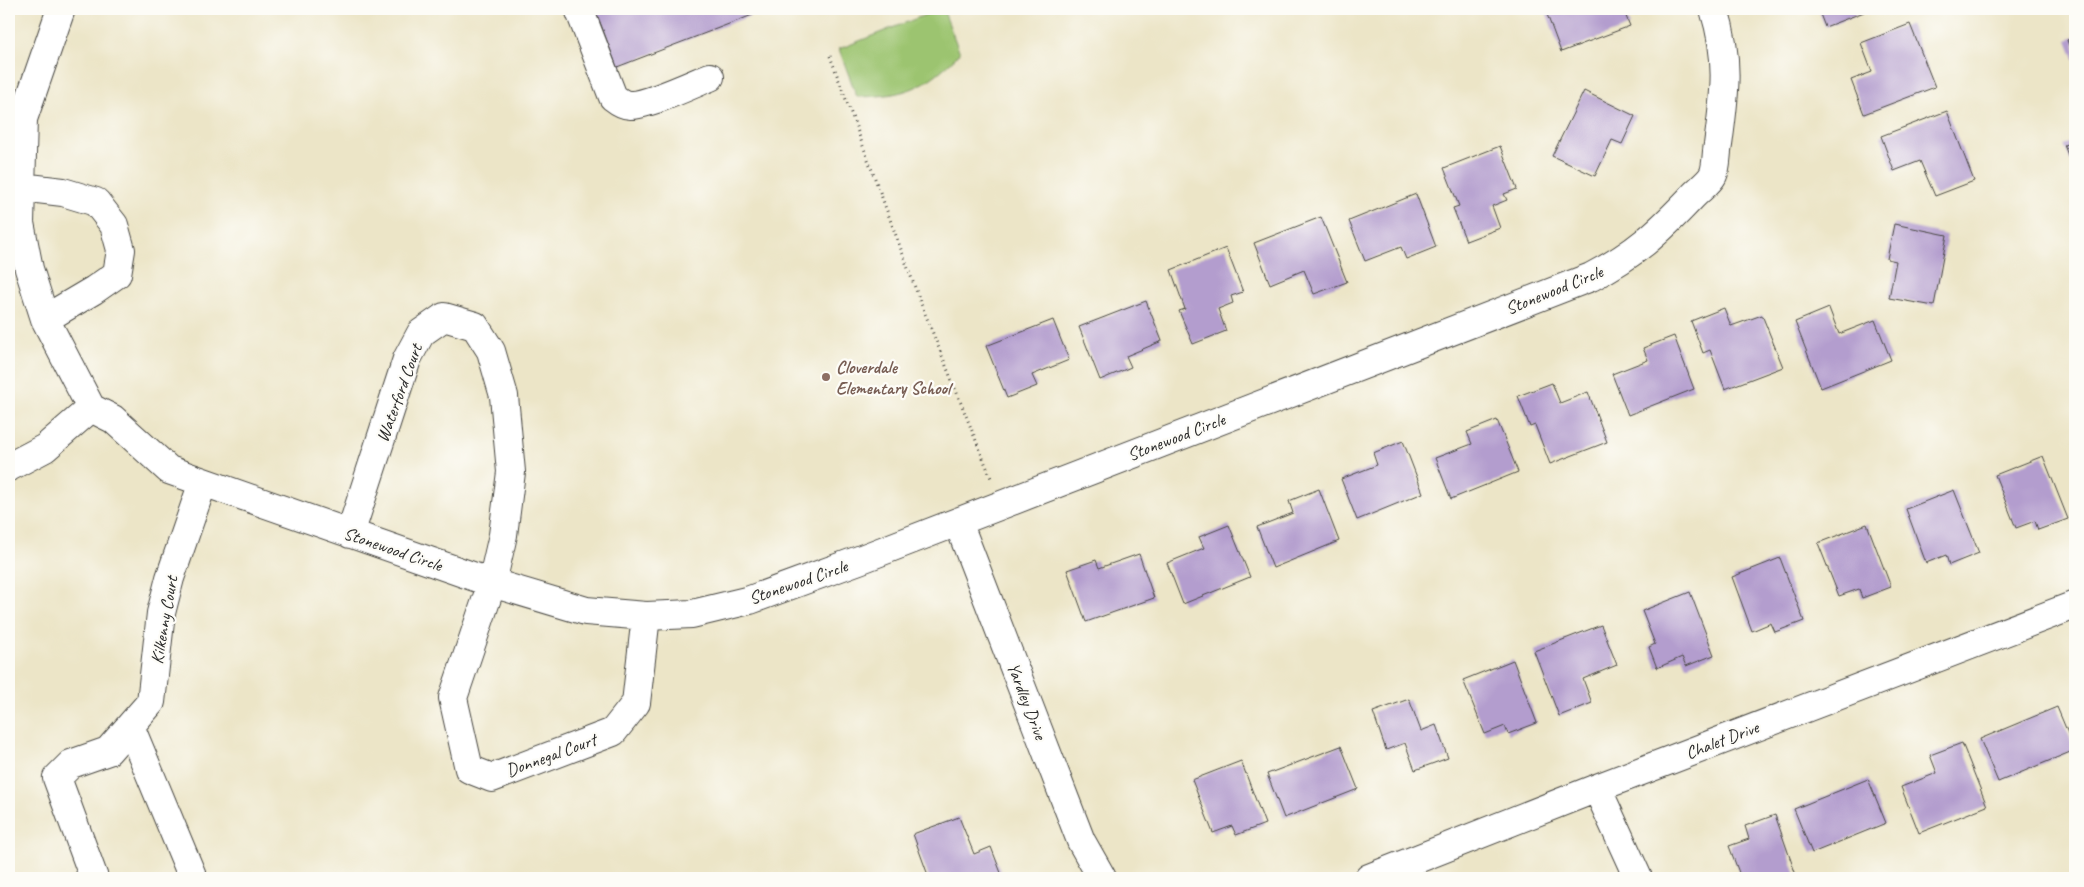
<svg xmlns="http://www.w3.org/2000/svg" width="2084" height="887" viewBox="0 0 2084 887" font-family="Caveat,sans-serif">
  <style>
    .green { fill: #9cc46f; stroke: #64784d }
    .building { fill: #b39dce }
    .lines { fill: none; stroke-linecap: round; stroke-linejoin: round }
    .minor-casing { stroke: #484742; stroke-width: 30 }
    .path { stroke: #484742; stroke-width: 3; stroke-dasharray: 1 4; stroke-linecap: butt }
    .minor { stroke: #fff; stroke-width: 28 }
    .education-dot { fill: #8d6e63; stroke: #fdfcf7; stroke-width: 2 }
    .labels { text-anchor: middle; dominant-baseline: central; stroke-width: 4.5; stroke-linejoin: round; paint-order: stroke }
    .street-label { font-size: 18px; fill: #2b2b2b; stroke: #fdfcf7 }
    .education-label { font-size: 18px; font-weight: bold; fill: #785e54; stroke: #fdfcf7; text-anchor: start }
  </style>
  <rect width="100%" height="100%" fill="#fdfcf7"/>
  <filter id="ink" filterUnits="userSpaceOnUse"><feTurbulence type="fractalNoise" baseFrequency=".02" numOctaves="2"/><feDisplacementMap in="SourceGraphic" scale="10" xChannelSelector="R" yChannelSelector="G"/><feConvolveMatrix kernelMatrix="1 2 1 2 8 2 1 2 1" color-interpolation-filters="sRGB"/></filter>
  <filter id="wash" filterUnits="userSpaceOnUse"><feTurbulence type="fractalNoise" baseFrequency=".0096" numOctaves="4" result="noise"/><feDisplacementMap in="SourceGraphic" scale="20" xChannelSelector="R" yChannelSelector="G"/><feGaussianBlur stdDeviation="1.12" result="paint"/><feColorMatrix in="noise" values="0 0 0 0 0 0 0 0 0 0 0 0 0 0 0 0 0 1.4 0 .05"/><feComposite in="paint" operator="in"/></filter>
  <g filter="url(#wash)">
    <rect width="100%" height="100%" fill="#ece5c7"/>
    <path class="green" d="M940,9h3l17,44c-35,35 -53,43 -103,44l-18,-48z"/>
    <g id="blocks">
      <path class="building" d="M595,9h173l-151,58z
        M1545,9h78l7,17 -69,26z
        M1818,9h45l1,3 -39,15z
        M1910,24l25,63 -71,27 -13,-34 21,-8 -11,-29z
        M2075,37v24l-8,-21z
        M1584,91l51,25 -13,28 -10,-4 -17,36 -43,-20z
        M1947,111l27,70 -39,15 -15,-35 -26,10 -13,-35z
        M2075,141v32l-11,-28z
        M1500,146l17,43 -13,5 3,6 -15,6 8,22 -34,13 -13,-33 6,-2 -15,-38z
        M1416,194l20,53 -30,12 -5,-12 -36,14 -16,-40z
        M1321,217l26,65 -33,12 -10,-24 -34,14 -16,-41z
        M1894,224l53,11 -13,71 -45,-8 7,-37 -9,-2z
        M1226,248l17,44 -12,4 2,7 -15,6 8,22 -33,13 -14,-33 6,-2 -14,-39z
        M1146,301l16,40 -36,15 5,11 -31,13 -21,-53z
        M1724,308l7,18 31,-11 21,52 -58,22 -15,-39 -7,3 -12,-32z
        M1829,308l10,26 36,-14 16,40 -70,28 -26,-66z
        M1053,320l16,40 -37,15 5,11 -30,12 -21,-52z
        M1674,336l20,53 -66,26 -16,-41 36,-14 -5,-12z
        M1552,383l8,20 28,-11 19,50 -57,22 -15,-39 -5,2 -12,-31z
        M1497,420l21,52 -67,27 -16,-41 37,-14 -5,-12z
        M1403,441l20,52 -66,27 -16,-41 36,-14 -4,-12z
        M2043,456l25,63 -30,11 -3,-9 -19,7 -21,-53z
        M1319,489l20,52 -66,27 -16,-41 36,-14 -4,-12z
        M1954,490l25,63 -30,12 -3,-10 -20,8 -20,-54z
        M1867,524l24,63 -29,11 -3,-9 -20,7 -21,-53z
        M1229,525l21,52 -67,27 -16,-41 37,-15 -5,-11z
        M1139,554l15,44 -68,24 -19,-52 29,-10 3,8z
        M1780,558l24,63 -29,11 -4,-9 -19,8 -20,-54z
        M1690,592l24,63 -28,11 -4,-9 -25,11 -8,-21 6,-3 -13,-33z
        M1601,625l16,40 -34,14 9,24 -33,13 -25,-65z
        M1513,660l24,63 -29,11 -3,-8 -20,8 -22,-54z
        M1409,699l12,32 15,-6 12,33 -33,12 -10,-27 -19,7 -13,-38z
        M2057,707l18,43 -77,32 -18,-43z
        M1962,743l25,63 -68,27 -18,-46 36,-14 -7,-18z
        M1341,746l17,43 -74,29 -17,-44z
        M1241,761l24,63 -29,11 -4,-9 -19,7 -21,-53z
        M1868,779l18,44 -74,30 -18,-44z
        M1775,815l22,63h-56l-12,-32 20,-7 -4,-13z
        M959,817l15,37 17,-7 12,31h-74l-16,-44z"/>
    </g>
  </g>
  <g filter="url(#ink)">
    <use href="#blocks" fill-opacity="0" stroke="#484742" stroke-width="1"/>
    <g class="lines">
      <g class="minor-casing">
        <path id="minor" d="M61,9l-38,110 -3,104 9,46 16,50 46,89 22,11 56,51 323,113 94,28 60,5 46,-2 58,-14 109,-40 732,-283c44,-23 67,-44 101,-80 6,-7 17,-14 21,-22 4,-8 3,-22 5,-30 7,-52 12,-85 -4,-136
          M579,9l34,88c5,4 11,8 17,8 16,1 63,-21 80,-28
          M21,187l42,5 33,10 18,23 7,25 -4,24 -23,16 -49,29
          M9,467l36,-19 46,-40
          M958,522l123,319 21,37
          M350,534l57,-175 14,-26 23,-16 31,9 16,25 13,45 7,76 -8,63 -11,48 -39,115 16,71 23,9 121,-46 23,-29 10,-87
          M130,726l63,152
          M1597,788l41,90
          M94,878l-37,-100 14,-14 37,-13 43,-49 10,-89 9,-35 33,-96
          M1369,878l228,-90 478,-183"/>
      </g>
      <path class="path" d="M830,56l90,245 71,177"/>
      <use href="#minor" class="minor"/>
    </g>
  </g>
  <circle class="education-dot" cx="826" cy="377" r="5"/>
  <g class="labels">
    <g class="street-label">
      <text transform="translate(1554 290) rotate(-22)">Stonewood Circle</text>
      <text transform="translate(399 393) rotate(-70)">Waterford Court</text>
      <text transform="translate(1176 437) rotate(-21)">Stonewood Circle</text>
      <text transform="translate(393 549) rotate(19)">Stonewood Circle</text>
      <text transform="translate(798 582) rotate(-19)">Stonewood Circle</text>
      <text transform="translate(164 620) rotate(-80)">Kilkenny Court</text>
      <text transform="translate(1027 701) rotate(69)">Yardley Drive</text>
      <text transform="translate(1722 740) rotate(-21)">Chalet Drive</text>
      <text transform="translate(551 755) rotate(-20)">Donnegal Court</text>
    </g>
    <g class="education-label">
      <text x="836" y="367">Cloverdale<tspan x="836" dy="21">Elementary School</tspan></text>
    </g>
  </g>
  <rect width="2084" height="887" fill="none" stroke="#fdfcf7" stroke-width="30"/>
</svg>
